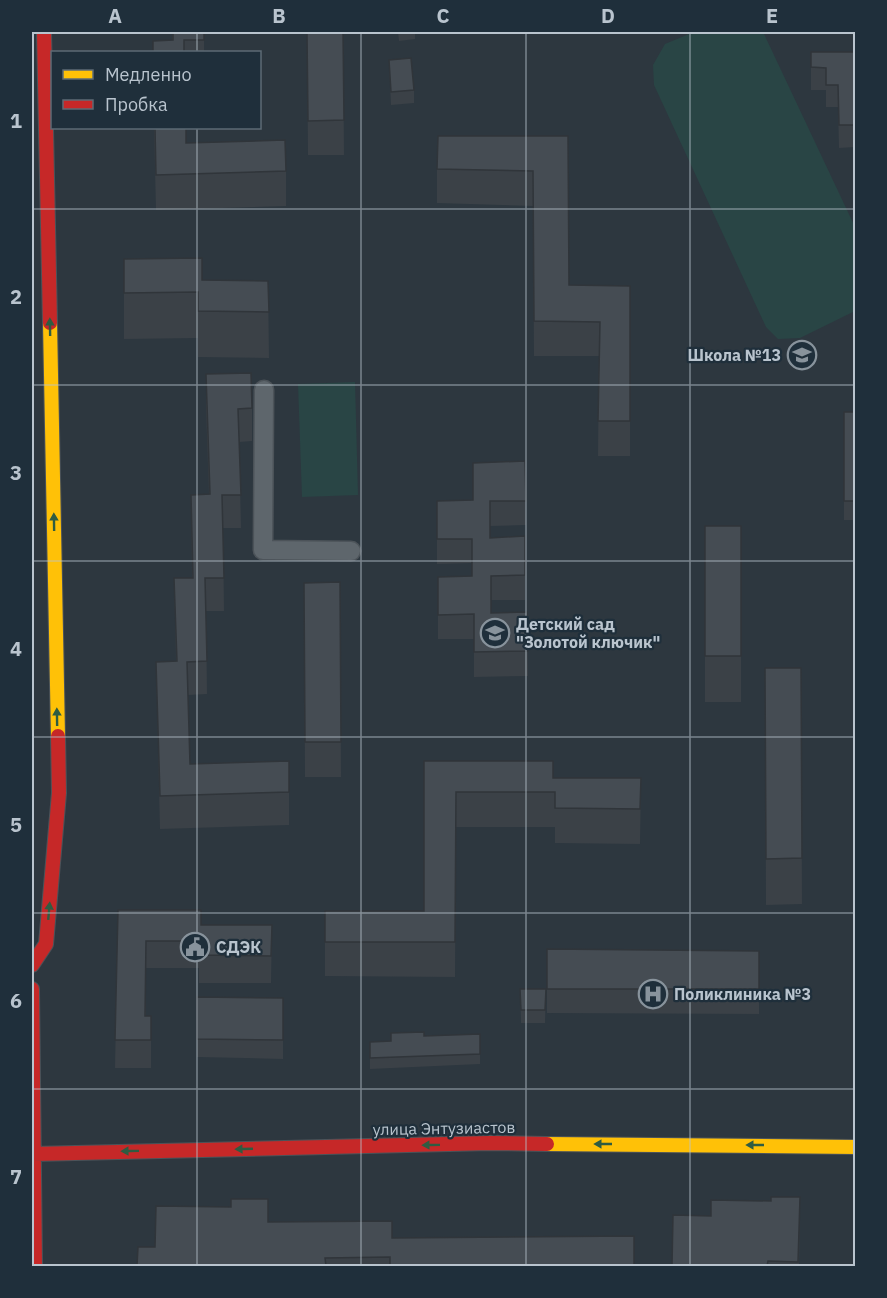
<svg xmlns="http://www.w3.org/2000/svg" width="887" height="1298" viewBox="0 0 887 1298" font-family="'IBM Plex Sans',sans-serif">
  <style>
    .green { fill: #294545 }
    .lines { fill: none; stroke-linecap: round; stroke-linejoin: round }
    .street-casing { stroke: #4c5359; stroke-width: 21 }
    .slow-casing { stroke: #4c5359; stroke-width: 16 }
    .jam-casing { stroke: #4c5359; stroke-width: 16 }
    .street { stroke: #5e666c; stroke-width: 18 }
    .slow { stroke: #ffc107; stroke-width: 14 }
    .jam { stroke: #c62828; stroke-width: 14 }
    .wall { fill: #3b4147 }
    .shaded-wall { fill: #30353a }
    .building { fill: #454c53; stroke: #30353a; stroke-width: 1.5 }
    .oneway { fill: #2f5c42 }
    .grid { fill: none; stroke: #b9c4ce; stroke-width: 1.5; stroke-opacity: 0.55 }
    .labels { text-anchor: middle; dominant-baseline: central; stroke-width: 4.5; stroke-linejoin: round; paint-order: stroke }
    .poi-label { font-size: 16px; font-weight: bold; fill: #b9c4ce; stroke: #1f2f3b; text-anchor: start }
    .street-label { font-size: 16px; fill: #b9c4ce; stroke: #1f2f3b }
    .neatline { fill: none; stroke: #b9c4ce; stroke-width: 2 }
    .grid-label { font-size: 20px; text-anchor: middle; font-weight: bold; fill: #b9c4ce }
  </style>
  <rect width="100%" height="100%" fill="#2d373f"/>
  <path class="green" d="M694,32h67l3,2 91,193v84l-55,27 -22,1 -12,-12 -112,-242 -1,-20 12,-21z
    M355,382l3,113 -56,2 -4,-113z"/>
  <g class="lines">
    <g class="street-casing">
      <path id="street" d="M264,390l-1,160 88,1"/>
    </g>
    <g class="slow-casing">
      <path id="slow" d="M50,323l8,413
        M547,1144l309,3"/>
    </g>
    <g class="jam-casing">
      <path id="jam" d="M44,32l6,291
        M32,965l14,-21 13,-151 -1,-57
        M32,989l3,277
        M33,1154l457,-11 57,1"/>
    </g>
    <use href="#street" class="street"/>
    <use href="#slow" class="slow"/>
    <use href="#jam" class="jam"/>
  </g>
  <path class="wall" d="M172,32h32v20h-51l19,-12z
    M307,32h36l1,123h-36z
    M398,32h17v7l-16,2z
    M811,52h44v95l-16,1 -1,-41h-12v-17h-15z
    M389,60l25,30v13l-23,2z
    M154,128h32v15l100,28v35l-130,4z
    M568,136l1,149 61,1v170h-32l1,-100h-65l-1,-150 -96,-3v-34z
    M124,259l78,21 66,1 1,77 -71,-1v-19l-74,1z
    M206,374l46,34v33l-13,1 2,86h-18l1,83h-18l1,83 -19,1 2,69 99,28v33l-129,4 -4,-167 20,-1 -2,-83h18l-1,-83 18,-1 -3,-87z
    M844,412h11v108h-11z
    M525,461l1,64 -36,1v12l35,-2v64h-34v13l36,-1 1,64 -54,1v-38h-36v-62l34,-1v-13l-35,1v-63l36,-1z
    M705,526h36v176h-36z
    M340,582l1,195h-36l-1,-194z
    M765,668h36l1,236 -36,1z
    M424,761l129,17h88l-1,66 -85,-1v-16h-99l-1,150 -130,-1v-65h99z
    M118,910l83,15h71l-1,58h-72v-15h-53v48h5v52h-36z
    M547,949l212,2v63l-212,-1z
    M520,989h26l-1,34h-24z
    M197,997l86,1v61l-86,-2z
    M480,1034v30l-110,5v-27l21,-1 33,-5z
    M800,1221l-1,45h-127z
    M268,1222l124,16 242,28h-497l18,-19z"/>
  <path class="shaded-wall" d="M800,1197v24l-2,45z"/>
  <path class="building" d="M173,32h31v8h-20v12h-31v-11l20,-1z
    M307,32h36l1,88 -36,1z
    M811,52h44v73h-16l-1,-40h-12v-17l-15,-1z
    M411,58l3,32 -23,2 -2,-32z
    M155,128h31v15l99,-3 1,31 -130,4z
    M438,136h130l1,149 61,1v135h-32l2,-99 -66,-1 -1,-150 -96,-2z
    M202,258v22l66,1 1,31 -71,-1v-19l-74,1v-34z
    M251,373l1,35 -14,1 3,86h-19l2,83h-19l2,83 -20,1 3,102 99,-3v31l-129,4 -4,-134 21,-1 -3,-83h19l-2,-83 19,-1 -4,-120z
    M844,412h11v89h-11z
    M525,461l1,40h-36v37l35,-2v39l-34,1v37l36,-1 1,39 -54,1v-38l-36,1v-38l34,-1v-37h-35v-38l36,-1v-37z
    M705,526h36v130h-36z
    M340,582l1,160h-36l-1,-159z
    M765,668h36l1,190 -36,1z
    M424,761h129v17h88l-1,31 -85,-1v-16h-99l-1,150h-130v-31h99z
    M118,910h83v15h71l-1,31 -72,-1 1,-14h-54l-1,75h6v24h-36z
    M547,949l212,2v38h-212z
    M520,989h26l-1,21h-24z
    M197,997l86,1v42l-86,-1z
    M424,1032v4l56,-2v20l-110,4v-16l21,-1v-8z
    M771,1197h29l-2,65 -30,-1 -1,5h-95l1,-51 38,1v-16l60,1z
    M231,1199h37v23l124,-1v17l242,-2v30h-244v-9l-65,1 1,8h-189l1,-19h17l1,-41 75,1z"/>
  <defs><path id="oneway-solid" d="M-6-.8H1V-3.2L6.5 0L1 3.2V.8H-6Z" transform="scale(1.5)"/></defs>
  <g class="oneway">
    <use href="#oneway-solid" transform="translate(50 327) rotate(-91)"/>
    <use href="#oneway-solid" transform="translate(54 522) rotate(-91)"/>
    <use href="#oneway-solid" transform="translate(57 717) rotate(-91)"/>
    <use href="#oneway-solid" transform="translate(49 911) rotate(-85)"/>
    <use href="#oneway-solid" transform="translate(603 1144) rotate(-180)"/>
    <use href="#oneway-solid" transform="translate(431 1145) rotate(179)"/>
    <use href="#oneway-solid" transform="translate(755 1145) rotate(-180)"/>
    <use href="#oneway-solid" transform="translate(244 1149) rotate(178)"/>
    <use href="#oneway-solid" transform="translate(130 1151) rotate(179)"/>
  </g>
  <path class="grid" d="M197,32v20M361,32v1234M526,32v1234M690,32v1234M197,128v1138M32,209h824M32,385h824M32,561h824M32,737h824M32,913h824M32,1089h824"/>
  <defs>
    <g id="school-ring" transform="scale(1.5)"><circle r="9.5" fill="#1f2f3b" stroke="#88939c" stroke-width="1.5"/><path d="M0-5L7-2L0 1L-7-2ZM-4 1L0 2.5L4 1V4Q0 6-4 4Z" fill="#88939c"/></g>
    <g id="civic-ring" transform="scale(1.5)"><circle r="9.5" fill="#1f2f3b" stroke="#88939c" stroke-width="1.5"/><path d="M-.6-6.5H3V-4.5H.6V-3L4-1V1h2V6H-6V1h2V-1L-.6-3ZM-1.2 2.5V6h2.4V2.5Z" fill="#88939c"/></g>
    <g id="hospital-ring" transform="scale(1.5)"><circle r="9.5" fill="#1f2f3b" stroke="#88939c" stroke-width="1.5"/><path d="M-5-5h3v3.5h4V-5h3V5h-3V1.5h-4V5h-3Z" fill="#88939c"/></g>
  </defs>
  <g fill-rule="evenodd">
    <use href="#school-ring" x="802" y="355"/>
    <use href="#school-ring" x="495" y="633"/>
    <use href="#civic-ring" x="195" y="947"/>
    <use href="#hospital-ring" x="653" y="994"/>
  </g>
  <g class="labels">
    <g class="poi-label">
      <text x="781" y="355" text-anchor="end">Школа №13</text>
      <text x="516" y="624">Детский сад<tspan x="516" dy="18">"Золотой ключик"</tspan></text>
      <text x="216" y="947">СДЭК</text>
      <text x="674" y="994">Поликлиника №3</text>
    </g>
    <g class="street-label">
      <text transform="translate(444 1128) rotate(-1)">улица Энтузиастов</text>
    </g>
  </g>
  <rect width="887" height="1298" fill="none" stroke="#1f2f3b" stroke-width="66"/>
  <rect x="51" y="51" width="210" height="78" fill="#1f2f3b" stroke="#5d6b76" stroke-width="1.5"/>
  <rect x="63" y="70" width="30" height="9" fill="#ffc107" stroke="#5d6b76" stroke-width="1.5"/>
  <text x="105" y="81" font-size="18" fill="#b9c4ce">Медленно</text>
  <rect x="63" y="100" width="30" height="9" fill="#c62828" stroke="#5d6b76" stroke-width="1.5"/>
  <text x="105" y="111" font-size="18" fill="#b9c4ce">Пробка</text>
  <rect x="33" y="33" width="821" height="1232" class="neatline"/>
  <g class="grid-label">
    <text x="115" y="23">A</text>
    <text x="279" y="23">B</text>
    <text x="443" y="23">C</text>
    <text x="608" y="23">D</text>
    <text x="772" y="23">E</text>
    <text x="16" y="128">1</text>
    <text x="16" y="304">2</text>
    <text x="16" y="480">3</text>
    <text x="16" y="656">4</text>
    <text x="16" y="832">5</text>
    <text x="16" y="1008">6</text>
    <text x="16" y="1184">7</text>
  </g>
</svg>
